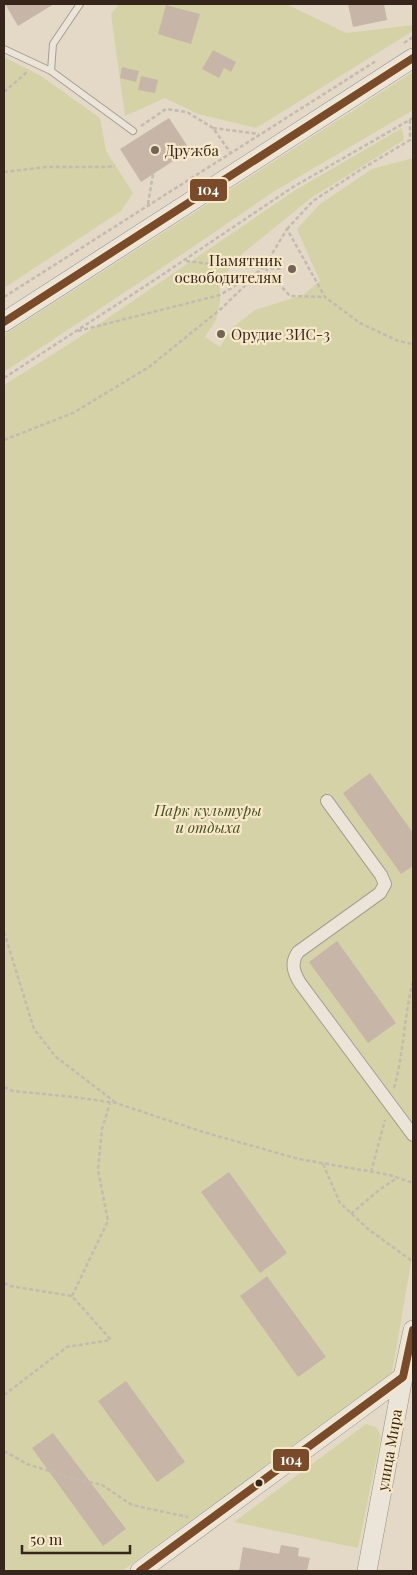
<svg xmlns="http://www.w3.org/2000/svg" width="417" height="1575" viewBox="0 0 417 1575" font-family="'Playfair Display',serif">
  <style>
    .green { fill: #d5d2a7 }
    .building { fill: #c7b6a7 }
    .lines { fill: none; stroke-linecap: round; stroke-linejoin: round }
    .lane-casing { stroke: #a79e91; stroke-width: 8 }
    .street-casing { stroke: #a79e91; stroke-width: 14 }
    .secondary-casing { stroke: #978d80; stroke-width: 20 }
    .path { stroke: #c3bbb0; stroke-width: 2.5; stroke-dasharray: 4 2.5; stroke-linecap: butt }
    .lane { stroke: #eae4d9; stroke-width: 6 }
    .street { stroke: #eae4d9; stroke-width: 12 }
    .secondary { stroke: #eae4d9; stroke-width: 19 }
    .bus-1-casing { stroke: #f7e8ca; stroke-width: 11 }
    .bus-1 { stroke: #7a4b2a; stroke-width: 8 }
    .poi-dot { fill: #726456; stroke: #f7e8ca; stroke-width: 2 }
    .bus-dot { fill: #35251a; stroke: #f7e8ca; stroke-width: 2 }
    .labels { text-anchor: middle; dominant-baseline: central; stroke-width: 4.5; stroke-linejoin: round; paint-order: stroke }
    .poi-label { font-size: 15px; fill: #35251a; stroke: #f7e8ca; text-anchor: start }
    .park-label { font-size: 15px; font-style: italic; fill: #48521f; stroke: #f7e8ca }
    .street-label { font-size: 15px; fill: #35251a; stroke: #f7e8ca }
    .line-badge { stroke: #f7e8ca; stroke-width: 2 }
    .badge-label { font-size: 14px; text-anchor: middle; font-weight: bold; fill: #fff }
  </style>
  <rect width="100%" height="100%" fill="#e3d9c6"/>
  <path class="green" d="M119,4h167l60,29 67,-8v6l-157,97 -58,-14 -33,-16 -40,18 -14,-102z
    M4,57l37,19 59,42 6,33 27,42 -12,18 -117,77z
    M413,72v38l-140,82 -86,59 -183,121v-37z
    M402,128l2,12 -93,58 -69,56 -22,27v20l-4,19 -11,17 15,10 12,-19 23,-18 48,-15 17,-14 -23,-52 23,-25 52,-35 41,-11v1093l-21,122 -270,198h-118v-1186l73,-46 217,-148z
    M366,1424l10,3 5,9 -23,112 -124,-26z"/>
  <path class="building" d="M5,4h49l-36,22z
    M348,4h36l3,16 -34,7z
    M166,5l34,9 -9,30 -33,-10z
    M213,50l23,12 -5,10 -7,-4 -5,10 -17,-9z
    M122,67l17,4 -3,11 -16,-4z
    M141,76l17,4 -3,13 -17,-3z
    M169,118l21,32 -49,32 -21,-33z
    M370,773l43,60v33l-12,8 -58,-81z
    M337,941l59,82 -28,20 -59,-81z
    M229,1172l58,81 -27,20 -59,-81z
    M267,1276l59,81 -28,20 -58,-81z
    M126,1381l59,81 -28,20 -59,-81z
    M53,1433l73,96 -23,17 -71,-98z
    M281,1545l18,3 -1,8 12,2 -3,13h-68l4,-24 36,7z"/>
  <g class="lines">
    <g class="lane-casing">
      <path id="lane" d="M80,4l-27,40 -2,27 82,60
        M4,49l47,22"/>
    </g>
    <g class="street-casing">
      <path id="street" d="M327,801l54,74 4,9 -5,9 -82,59c-8,11 -4,21 2,31l113,152"/>
    </g>
    <g class="secondary-casing">
      <path id="secondary" d="M4,322l409,-264
        M140,1571l263,-194
        M367,1571l36,-194 10,-47"/>
    </g>
    <path class="path" d="M404,43l9,-6
      M4,92l23,-20
      M141,126l25,-17 21,3 26,16 17,24
      M213,128l46,6
      M4,172l42,-5h59l10,-1
      M148,204l5,-30
      M287,229l26,-28 47,-31 50,-30v-21
      M186,261l41,5 56,3
      M265,268l25,28 35,1
      M4,297l372,-236
      M78,331l142,-36 39,-24
      M4,378l149,-97 140,-94 120,-69
      M4,440l69,-27 76,-46 73,-59 42,-41 23,-38 38,68 35,26 38,18 15,3
      M4,932l30,97 22,28 59,45
      M4,1087l9,4 61,6 42,6 87,29 96,27 91,16 23,8
      M394,1088c10,-35 10,-72 19,-107
      M323,1164l17,39 28,26 44,32
      M371,1172l14,-52
      M351,1214l28,-24 18,-12
      M4,1283l6,3 62,10 39,44
      M72,1296l36,-75 -10,-51 4,-41 8,-26
      M4,1395l63,-48 44,-7
      M4,1451l23,13 38,12 37,9 30,20 56,12"/>
    <use href="#lane" class="lane"/>
    <use href="#street" class="street"/>
    <use href="#secondary" class="secondary"/>
    <g class="bus-1-casing">
      <path id="bus-1" d="M4,322l409,-264
        M140,1571l263,-194 10,-47"/>
    </g>
    <use href="#bus-1" class="bus-1"/>
  </g>
  <g class="poi-dot">
    <circle cx="155" cy="150" r="5"/>
    <circle cx="292" cy="269" r="5"/>
    <circle cx="221" cy="334" r="5"/>
  </g>
  <circle class="bus-dot" cx="259" cy="1483" r="4.5"/>
  <g class="labels">
    <g class="poi-label">
      <text x="165" y="150">Дружба</text>
      <text x="282" y="260" text-anchor="end">Памятник<tspan x="282" dy="17">освободителям</tspan></text>
      <text x="231" y="334">Орудие ЗИС-3</text>
    </g>
    <g class="park-label">
      <text x="208" y="810">Парк культуры<tspan x="208" dy="17">и отдыха</tspan></text>
    </g>
    <g class="street-label">
      <text transform="translate(389 1450) rotate(-80)">улица Мира</text>
    </g>
  </g>
  <g class="line-badge">
    <rect x="189" y="178" width="39" height="24" rx="5" fill="#7a4b2a"/>
    <rect x="272" y="1448" width="38" height="24" rx="5" fill="#7a4b2a"/>
  </g>
  <g class="badge-label">
    <text x="208" y="195">104</text>
    <text x="291" y="1465">104</text>
  </g>
  <rect width="417" height="1575" fill="none" stroke="#35251a" stroke-width="10"/>
  <path d="M22 1545v8h108v-8" fill="none" stroke="#35251a" stroke-width="2.5"/>
  <text x="30" y="1545" font-size="15" fill="#35251a" stroke="#f7e8ca" stroke-width="4" paint-order="stroke">50 m</text>
</svg>
